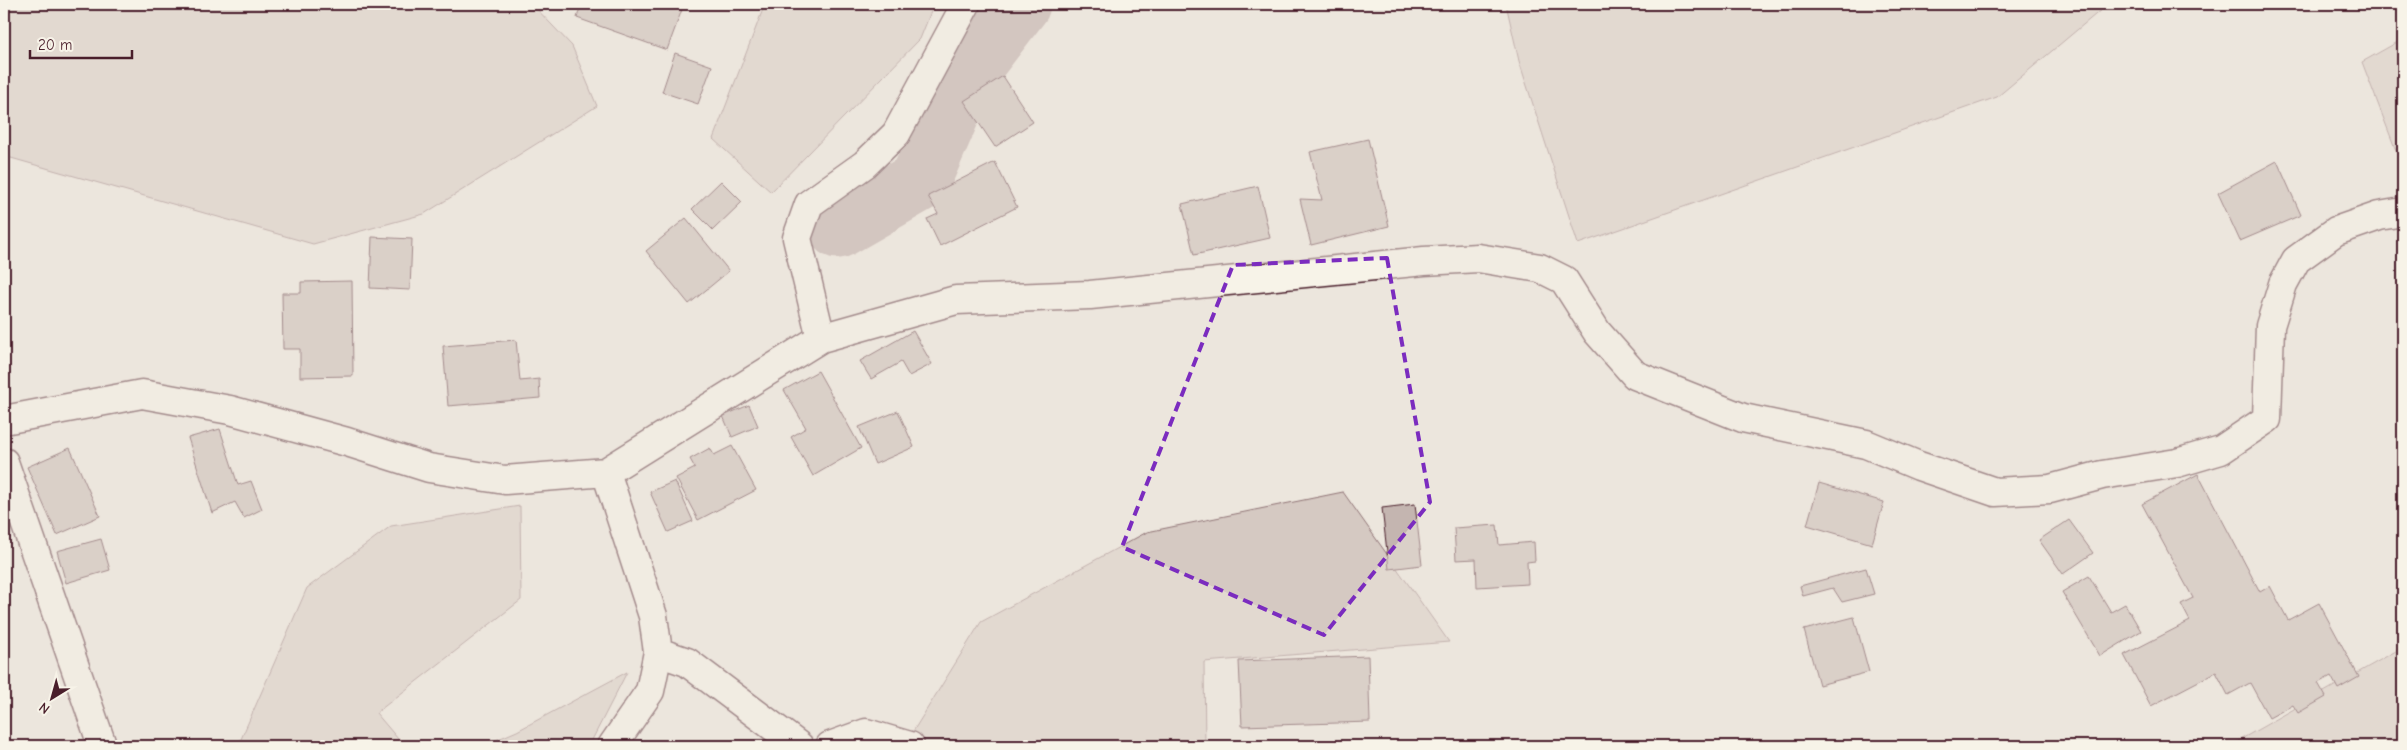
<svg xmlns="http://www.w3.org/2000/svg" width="2407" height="750" viewBox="0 0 2407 750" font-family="'Comic Neue',sans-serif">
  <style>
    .green { fill: #d5c9c2; stroke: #907476 }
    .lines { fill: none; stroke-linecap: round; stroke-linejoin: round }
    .river { stroke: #b39f9d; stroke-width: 61 }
    .building { fill: #c4b5b0; stroke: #4a1f2b }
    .minor-casing { stroke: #4a1f2b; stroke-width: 31 }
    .minor { stroke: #f7f3e8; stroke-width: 28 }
    .marked { fill: none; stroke: #7b2cbf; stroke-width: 4; stroke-dasharray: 10 6; stroke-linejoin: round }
  </style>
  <rect width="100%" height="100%" fill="#ece6dd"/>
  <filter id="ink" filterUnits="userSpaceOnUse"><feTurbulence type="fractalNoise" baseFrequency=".02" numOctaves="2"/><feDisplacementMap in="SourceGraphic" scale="10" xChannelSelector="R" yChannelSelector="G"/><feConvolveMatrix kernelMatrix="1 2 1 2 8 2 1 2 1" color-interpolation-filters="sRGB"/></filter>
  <g filter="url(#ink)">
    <path class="green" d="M4,4h528l40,42 25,60 -173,108 -111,30 -309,-88z
      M765,4h169l-14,35 -149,153 -58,-53z
      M1506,4h602l-111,93 -419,147 -59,-183z
      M2403,39v118l-5,-1 -36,-94z
      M1343,492l106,150 -245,20 1,84h-301l77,-124 166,-90z
      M520,506l1,94 -145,113 28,33h-166l69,-158 84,-62z
      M2403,647v99h-174z
      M627,672l-36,70 -7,4h-102l35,-15z"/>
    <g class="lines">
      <path class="river" d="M838,228l82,-47 47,-108 53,-69"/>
    </g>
    <path class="building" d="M581,4h103l-17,46 -90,-32z
      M675,53l37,13 -14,38 -36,-12z
      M1003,76l30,46 -38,25 -31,-46z
      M1368,139l21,87 -78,19 -11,-46 22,1 -12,-48z
      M2277,161l24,54 -61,26 -22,-48z
      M995,162l22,45 -77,39 -13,-27 11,-5 -10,-18z
      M721,181l21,21 -29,28 -21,-21z
      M1258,186l12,52 -76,17 -12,-51z
      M686,218l43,53 -40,33 -43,-53z
      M372,237l40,2 -2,51 -40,-2z
      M352,281l1,95 -53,1v-28h-17l-1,-56h19v-11z
      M913,331l19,33 -23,12 -8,-14 -30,17 -11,-18z
      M516,340l4,41 19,-2 1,19 -92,8 -5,-60z
      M818,371l43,77 -48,28 -22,-39 15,-9 -22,-38z
      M749,405l9,21 -26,11 -9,-21z
      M898,411l16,36 -39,17 -16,-37z
      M220,429l18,56 13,-4 11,28 -18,9 -9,-16 -23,11 -24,-75z
      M732,446l24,44 -58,30 -22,-42 19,-10 -5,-9 20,-11 4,7z
      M70,448l30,68 -43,19 -30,-68z
      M2198,474l62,118 10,-6 18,34 31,-17 40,74 -21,12 -7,-13 -13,7 8,14 -28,16 -5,-8 -24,13 -19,-35 -22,12 -12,-23 -65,34 -27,-51 66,-34 -9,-17 12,-6 -51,-94z
      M675,481l18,40 -25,11 -18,-40z
      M1819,483l65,19 -12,42 -65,-19z
      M1415,504l7,61 -33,4 -7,-61z
      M2069,520l24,33 -30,21 -24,-34z
      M1497,525l2,20 35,-3 1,19 -8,1 1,22 -51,3 -1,-28 -20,1 -2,-32z
      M101,539l9,31 -44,13 -9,-32z
      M1866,568l8,26 -32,8 -9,-14 -30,8 -3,-10z
      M2089,576l22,36 14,-8 16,27 -41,25 -38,-64z
      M1854,617l15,55 -50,13 -15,-55z
      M1368,656l2,66 -128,4 -3,-65z"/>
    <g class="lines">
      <g class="minor-casing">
        <path id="minor" d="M821,338l-24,-100 12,-34 56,-40 31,-30 70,-130
          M4,420l138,-26 88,16 117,32 82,26 76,12 101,-8 215,-134 135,-38 134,-5 334,-34 54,-3 62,10 24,12 33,52 38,43 108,43 123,26 53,22 76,26 55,-3 52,-14 75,-12 44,-13 46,-31 3,-93 13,-42 13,-24 40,-29 43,-15 24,-4
          M4,462l97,280
          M606,472l47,144 5,36 -8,39 -38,55
          M658,652l29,10 112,84
          M830,746l36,-13 44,13"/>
      </g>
      <use href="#minor" class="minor"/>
    </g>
  </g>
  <path d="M0 0H2407V750H0ZM1387,258l43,244 -106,133 -202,-88 111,-282z" fill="#ece6dd" fill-opacity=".55" fill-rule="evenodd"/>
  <path class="marked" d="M1387,258l43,244 -106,133 -202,-88 111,-282z"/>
  <rect width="2407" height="750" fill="none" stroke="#f7f3e8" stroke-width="20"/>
  <rect x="10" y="10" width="2387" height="730" fill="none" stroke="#4a1f2b" stroke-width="2" filter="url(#ink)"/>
  <g transform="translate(52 698) rotate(217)" stroke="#f7f3e8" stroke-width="4" paint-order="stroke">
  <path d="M0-4L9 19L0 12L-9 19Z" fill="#4a1f2b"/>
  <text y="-8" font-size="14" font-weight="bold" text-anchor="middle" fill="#4a1f2b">N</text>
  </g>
  <path d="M30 50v8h102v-8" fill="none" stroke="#4a1f2b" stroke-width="2.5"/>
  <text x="38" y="50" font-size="15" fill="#4a1f2b" stroke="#f7f3e8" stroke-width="4" paint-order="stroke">20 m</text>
</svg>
